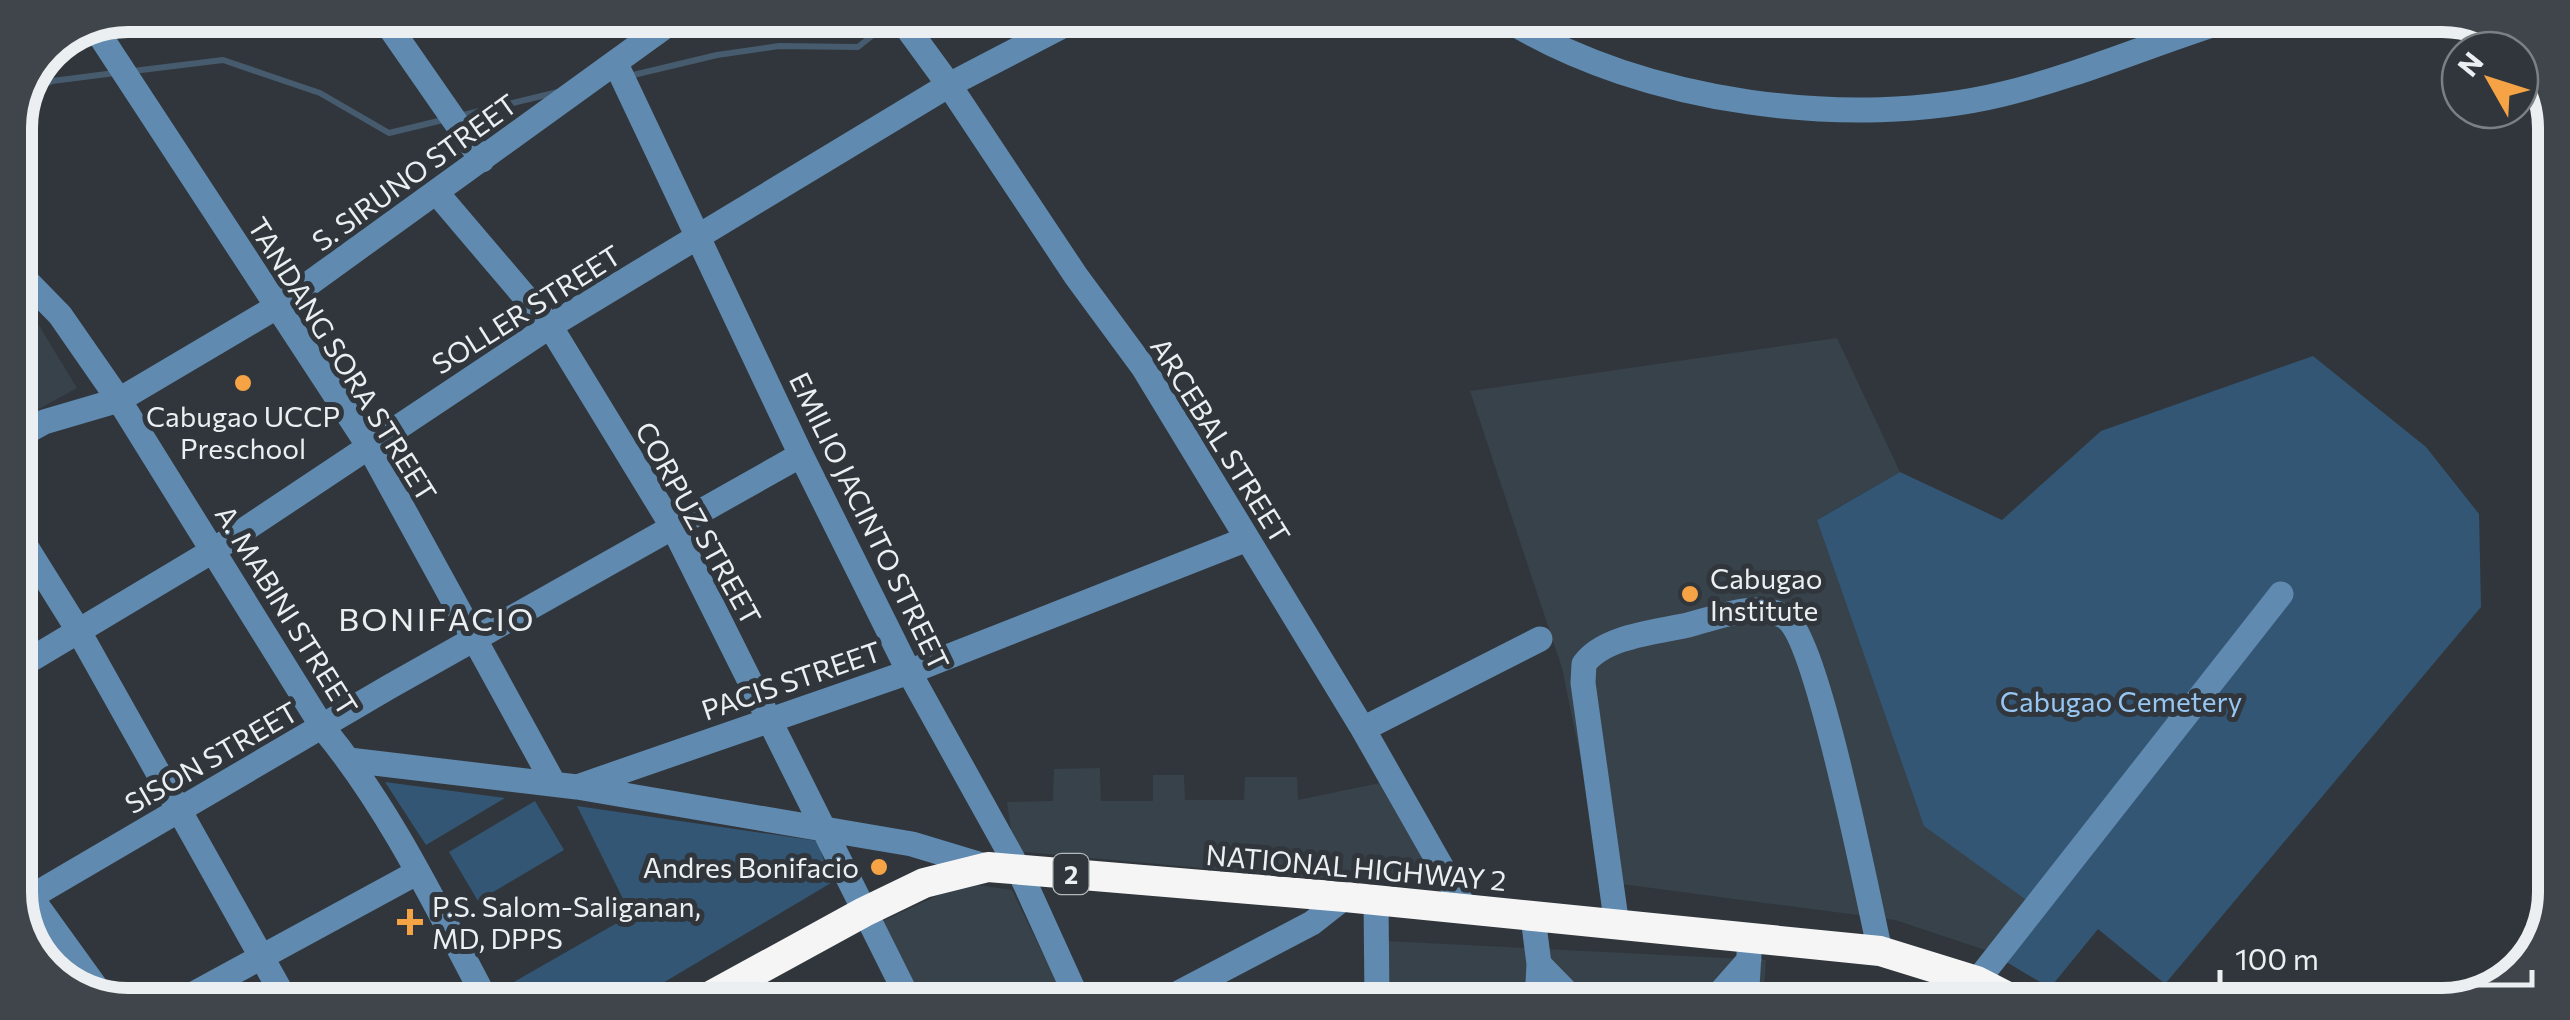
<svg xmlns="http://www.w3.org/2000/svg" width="2570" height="1020" viewBox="0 0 2570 1020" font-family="Commissioner,sans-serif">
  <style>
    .built { fill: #37424a }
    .green { fill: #335675 }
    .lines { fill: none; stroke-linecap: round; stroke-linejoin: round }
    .stream { stroke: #465b6d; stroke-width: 6 }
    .minor { stroke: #608aaf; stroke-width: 25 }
    .highway { stroke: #f5f5f5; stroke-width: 30 }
    .poi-dot { fill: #f5a345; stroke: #30363b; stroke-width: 4 }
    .labels { text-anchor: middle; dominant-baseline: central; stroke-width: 10; stroke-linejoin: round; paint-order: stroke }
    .shield { fill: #30363b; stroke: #b3b8bb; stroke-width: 2.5 }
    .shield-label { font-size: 25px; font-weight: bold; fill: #ebeff2 }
    .street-label { font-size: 28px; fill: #ebeff2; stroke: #30363b }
    .poi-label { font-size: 28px; fill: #ebeff2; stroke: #30363b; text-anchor: start }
    .park-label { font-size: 28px; fill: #96c6f1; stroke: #30363b }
    .quarter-label { font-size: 32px; letter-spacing: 2.5px; fill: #ebeff2; stroke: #30363b }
    .rim { fill: none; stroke: #ebeff2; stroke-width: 12 }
  </style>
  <rect width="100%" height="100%" fill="#30363b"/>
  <path class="built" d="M15,286l62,102 -62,34z
    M1837,338l63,134 -82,47 212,383 -42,49 -93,-31 -289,-38 -44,-214 -92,-277z
    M1100,768l1,33h52v-26h31l1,25h59l1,-23h52l1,23 91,-19 56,100 -144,-4 -287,-26 -7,-49 46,-1 1,-32z
    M964,883l48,7 53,110h-90l-3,-4 -7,4h-45l-37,-79z
    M1386,941l380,19 -3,43 -382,-2z"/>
  <path class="green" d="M2313,356l113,91 53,67 2,93 -316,377 -67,-55 -48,59 -62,-37 41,-49 -105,-76 -107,-306 83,-48 102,48 99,-89z
    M385,782l120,16 -79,47z
    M535,801l29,49 -86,51 -29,-49z
    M577,806l241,35 13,42 -195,116 -115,-1 -9,-15 119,-68z"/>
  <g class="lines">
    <path class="stream" d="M133,71l90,-11 97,33 69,40 58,-14
      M629,76l88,-21 62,-9 79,1 35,-28
      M28,93l24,-12 63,-8
      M459,116l99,-24"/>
    <path class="minor" d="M382,16l100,144
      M900,18l49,67 127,191 67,91 220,362 103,181
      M1508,20c135,83 342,111 495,74 74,-18 146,-49 218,-72
      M95,28l273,417 186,339
      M616,64l185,391 108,217 110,198 59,130
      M436,192l114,134 124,203 235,471
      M15,269l45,46 59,85 204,328c67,81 113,178 162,270
      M15,438l29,-16 75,-22 159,-94 400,-289
      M15,529l63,101 206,367
      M15,669l199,-119 336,-224 399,-241 129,-67
      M1363,729l177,-90
      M349,760l228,27 335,57 76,23
      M577,787l332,-115 338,-133
      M15,875l88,122
      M1376,900l1,101
      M17,905l372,-218 412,-232
      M1533,917l6,47 37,38
      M1617,926l-34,-243 1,-19c20,-28 73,-32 104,-39 28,-7 70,-25 97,-8 33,21 83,282 95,334
      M1977,981l304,-387
      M188,997l230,-125
      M1165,1000l147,-77 33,-26
      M1537,1002l2,-38
      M1712,1002l37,-42
      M1746,1003l4,-65"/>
    <path class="highway" d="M705,999l159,-87 60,-29 64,-16 357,30 535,54 97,30 43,22"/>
  </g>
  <g class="poi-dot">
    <circle cx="243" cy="383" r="10"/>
    <circle cx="1690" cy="594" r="10"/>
    <circle cx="879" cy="867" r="10"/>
    <path d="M405 907h10v10h10v10h-10v10h-10v-10h-10v-10h10z"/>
  </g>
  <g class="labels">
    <rect class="shield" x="1053.5" y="854" width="35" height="40" rx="8"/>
    <g class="shield-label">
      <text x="1071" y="874">2</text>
    </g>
    <g class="street-label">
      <text transform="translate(414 172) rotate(-36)">S. SIRUNO STREET</text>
      <text transform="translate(526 309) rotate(-32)">SOLLER STREET</text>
      <text transform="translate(343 359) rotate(58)">TANDANG SORA STREET</text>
      <text transform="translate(1221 440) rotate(58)">ARCEBAL STREET</text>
      <text transform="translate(870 521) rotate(64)">EMILIO JACINTO STREET</text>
      <text transform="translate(699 523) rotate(61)">CORPUZ STREET</text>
      <text transform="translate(287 610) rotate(58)">A. MABINI STREET</text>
      <text transform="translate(791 680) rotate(-19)">PACIS STREET</text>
      <text transform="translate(211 757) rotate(-30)">SISON STREET</text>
      <text transform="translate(1356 867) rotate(5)">NATIONAL HIGHWAY 2</text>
    </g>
    <g class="poi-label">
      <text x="243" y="416" text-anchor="middle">Cabugao UCCP<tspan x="243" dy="32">Preschool</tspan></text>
      <text x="1710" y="578">Cabugao<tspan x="1710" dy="32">Institute</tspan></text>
      <text x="859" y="867" text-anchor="end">Andres Bonifacio</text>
      <text x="432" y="906">P.S. Salom-Saliganan,<tspan x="432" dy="32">MD, DPPS</tspan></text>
    </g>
    <g class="park-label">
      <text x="2121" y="701">Cabugao Cemetery</text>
    </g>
    <g class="quarter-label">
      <text x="437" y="618">BONIFACIO</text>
    </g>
  </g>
  <path d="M0 0H2570V1020H0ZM128 32H2442A96 96 0 0 1 2538 128V892A96 96 0 0 1 2442 988H128A96 96 0 0 1 32 892V128A96 96 0 0 1 128 32Z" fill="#3f454a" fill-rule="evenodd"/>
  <path class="rim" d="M128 32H2442A96 96 0 0 1 2538 128V892A96 96 0 0 1 2442 988H128A96 96 0 0 1 32 892V128A96 96 0 0 1 128 32Z"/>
  <g transform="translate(2490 80) rotate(309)"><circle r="48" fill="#30363b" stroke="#7b8084" stroke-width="2.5"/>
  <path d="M0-8L18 38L0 25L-18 38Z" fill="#f5a345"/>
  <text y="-15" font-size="28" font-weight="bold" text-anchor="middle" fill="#ebeff2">N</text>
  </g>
  <path d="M2220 970v15h312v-15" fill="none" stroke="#ebeff2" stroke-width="5"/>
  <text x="2235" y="970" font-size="30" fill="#ebeff2" stroke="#30363b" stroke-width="8" paint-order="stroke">100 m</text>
</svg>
